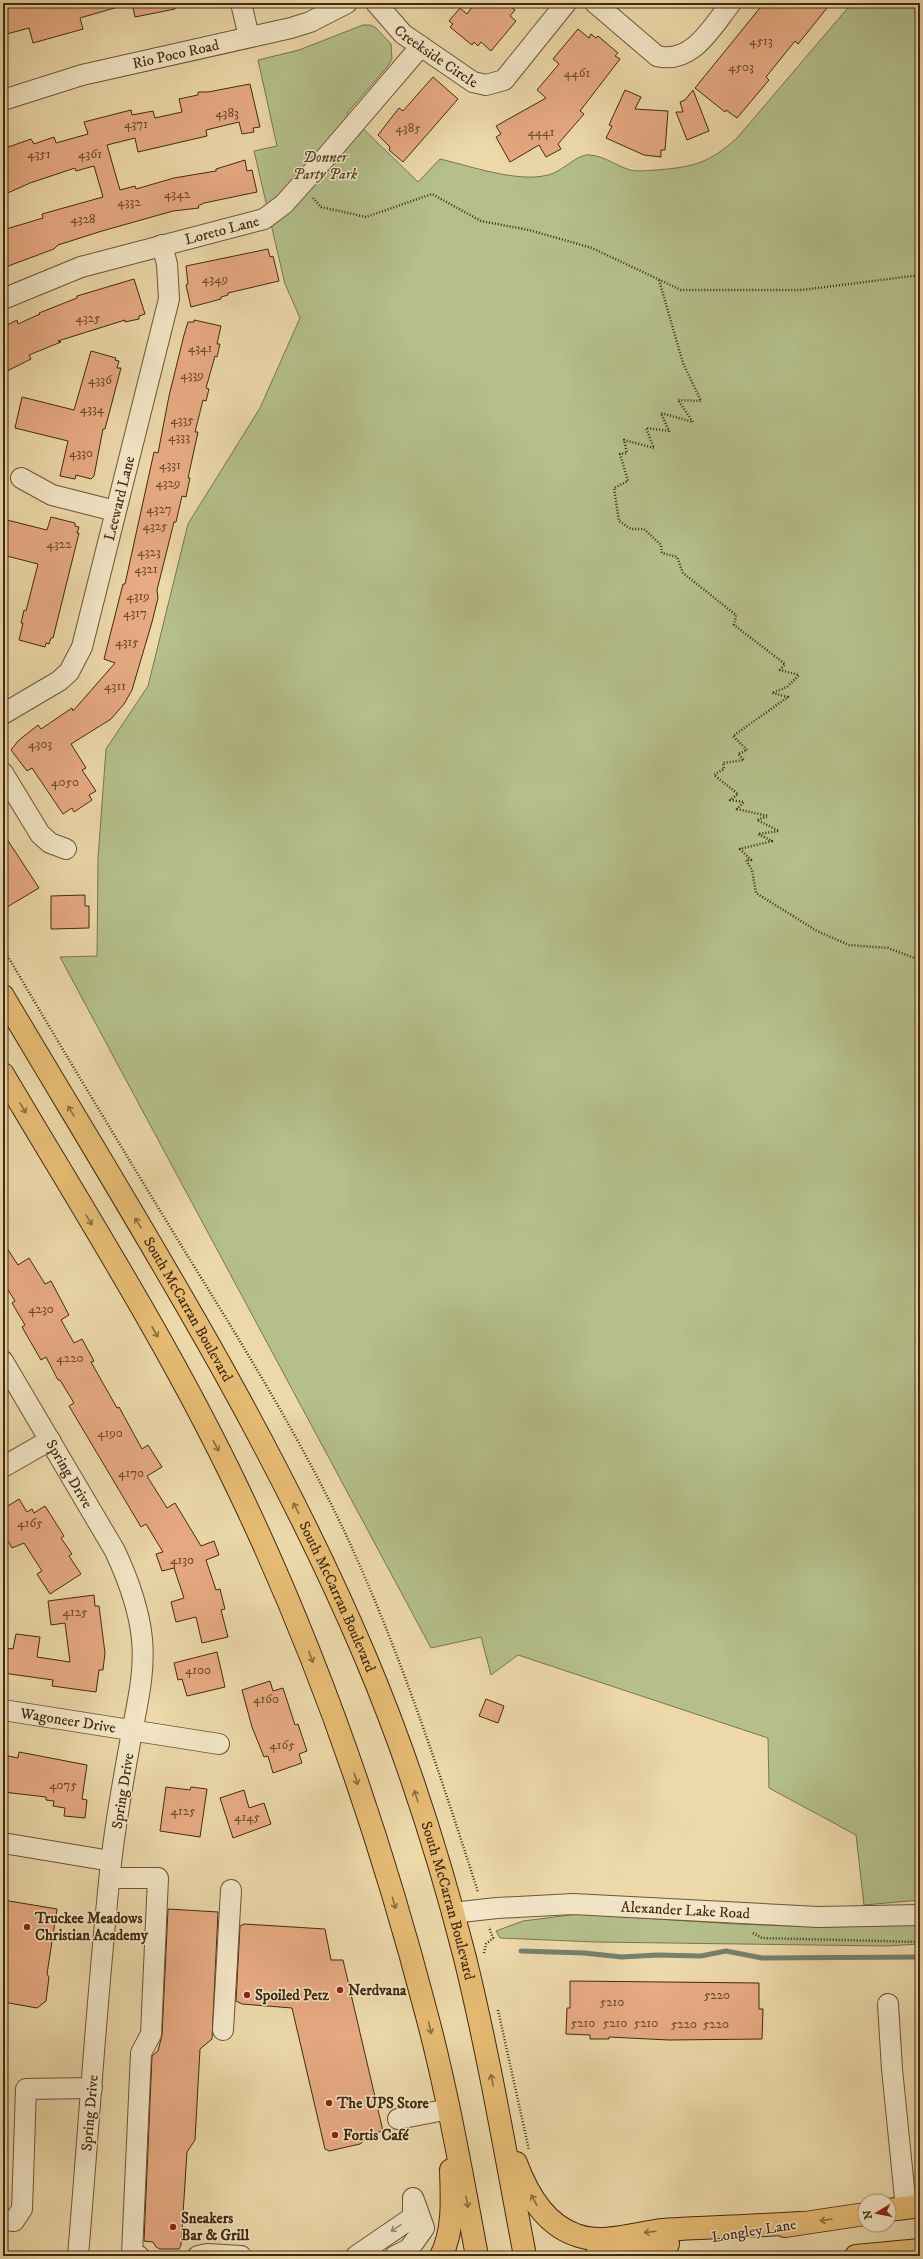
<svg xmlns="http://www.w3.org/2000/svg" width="923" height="2259" viewBox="0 0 923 2259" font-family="'IM FELL DW Pica',serif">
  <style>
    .green { fill: #b4bf8b; stroke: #7b744e }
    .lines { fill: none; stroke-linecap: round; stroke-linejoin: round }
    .stream { stroke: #76806e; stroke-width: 5 }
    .building { fill: #e7aa83; stroke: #422a10 }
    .minor-casing { stroke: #6c5636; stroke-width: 22 }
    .major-casing { stroke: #422a10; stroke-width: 24 }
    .path { stroke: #422a10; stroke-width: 2.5; stroke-dasharray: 1 2; stroke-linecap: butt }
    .minor { stroke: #f3e6c7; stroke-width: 20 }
    .major { stroke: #e6bc74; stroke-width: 22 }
    .oneway { stroke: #8c6c3d }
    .oneway2 { stroke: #9a886c }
    .poi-dot { fill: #8f2418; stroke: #f3e6c7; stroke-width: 1.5 }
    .labels { text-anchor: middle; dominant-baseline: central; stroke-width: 3; stroke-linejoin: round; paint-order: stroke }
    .number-label { font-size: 13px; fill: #6b4a2d }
    .street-label { font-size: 15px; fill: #422a10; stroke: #f3e6c7 }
    .park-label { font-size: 15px; font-style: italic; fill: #594829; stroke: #f3e6c7 }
    .poi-label { font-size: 15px; font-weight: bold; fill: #422a10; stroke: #f3e6c7; text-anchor: start }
  </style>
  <rect width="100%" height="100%" fill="#ecd8a9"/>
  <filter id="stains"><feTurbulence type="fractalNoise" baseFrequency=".005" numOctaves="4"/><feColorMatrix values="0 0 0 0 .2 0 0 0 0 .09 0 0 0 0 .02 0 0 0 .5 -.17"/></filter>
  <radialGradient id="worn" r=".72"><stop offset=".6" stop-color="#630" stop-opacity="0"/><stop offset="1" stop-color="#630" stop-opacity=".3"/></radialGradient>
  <path class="green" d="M852,3h68v1897l-56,5 -8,-70 -87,-47 -1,-50 -250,-83 -27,20 -10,-38 -50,11 -371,-691 37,-1 1,-97 8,-110 42,-63 40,-162 72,-116 40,-90 -15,-34 -31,-133 23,-5 -19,-86 41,-10 64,-25h7l5,2 16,17 1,15 -5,8 -40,46 71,69 22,-23c30,7 78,24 108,16 14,-3 30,-22 42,-20 14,1 27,11 40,15 9,2 19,0 27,0 37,-3 52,-7 80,-32z
    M578,1914l158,10 82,3 102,-2v19l-34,2 -291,-4 -95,-4 -4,-7 27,-10z"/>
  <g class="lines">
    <path class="stream" d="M521,1951l63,2 38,4 35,-2 44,1 25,-5 36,7 158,-1"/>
  </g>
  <path class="building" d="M23,3h94l1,4 -38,11 3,11 -50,14 -4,-15 -26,7v-26z
    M132,3h42l1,6 -40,8z
    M475,3h32l8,7 -5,6 6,5 -25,30 -10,-9 -3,4 -4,-4 -2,3 -22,-18 3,-3 -4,-3 11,-13 7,6z
    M764,3h67l-33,41 -3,-3 -29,36 3,3 -32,38 -11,-8 -1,2 -30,-24z
    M578,29l11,9 2,-4 5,4 2,-2 20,17 -3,3 5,3 -40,52 4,3 -26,30 3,5 -15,8 -7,-12 -29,17 -14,-25 5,-3 -5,-8 50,-28 -9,-8 22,-26 -6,-5z
    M433,77l25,22 -55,63 -14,-12 1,-3 -12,-12 21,-27 4,3z
    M250,84l10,43 -7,1 1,4 -12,2 -3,-12 -33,8 1,6 -69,16 -3,-14 -28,7 13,45 15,-4 1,3 38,-11 42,-7v-2l29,-9 2,11 5,-1 5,22 -53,11 -6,3 1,2 -26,3 -71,20 -44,14 -4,4 -51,19v-38l40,-12 -1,-4 61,-17 -9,-31 -18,5 -1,-3 -45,15 -27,12v-46l28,-10 3,5 20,-7 2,6 32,-9 -4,-12 47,-12 1,5 21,-4 2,7 27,-6 -3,-13 19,-4v-3h10z
    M625,90l16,7 -6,12 33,2 -3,39h-4v7l-17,-2 -38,-17 6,-12 -3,-1z
    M693,90l16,41 -22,9 -11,-28h7l-3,-10 5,-2z
    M268,249l2,8 3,-1 6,25 -51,12v2l-7,2v2l-30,8 -5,-22 2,-1 -2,-18z
    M134,279l11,35 -6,2v3l-14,3v-2l-67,21 3,1 -32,13 2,4 -28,14v-46l14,-7 1,4 22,-10 -1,-1 38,-15v-2z
    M194,320l27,6 -4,18h3l-3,13 -2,-1 -9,32 3,1 -3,12 -3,-1 -8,32h3l-10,46h2l-4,19 -4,-1 -6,26h-2l-17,68 1,8 -6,24 -20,68 -8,14 -13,15 -40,25 15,24 -4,2 14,21 -7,4 3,5 -18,12 -2,-4 -9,6 -31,-46 -5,3 -16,-21 7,-9 20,-16 3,4 31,-21 1,3 42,-48 -11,-4 19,-75h2l29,-132 4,1 11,-57 15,-61 4,-13h6z
    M91,351l25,7 -1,2 4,1 -2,7h4l-16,61h-2l-9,47 -3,3 -15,-4 -1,4 -15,-3 8,-35 -53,-13 7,-31 52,13z
    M51,517l24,6v3l4,1 -2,6h2l-26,105h-2l-2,6 -3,-1 -1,4 -26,-7 4,-17h-2l3,-13 2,1 12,-47 -35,-9v-36l44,11z
    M3,833l36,55 -32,19 -4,-8z
    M85,895v11h4v22l-38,1v-33z
    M3,1242l15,23 11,-7 16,26 6,-3 18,34 -8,5 13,23 8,-4 12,22 -3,1 26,46 2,-1 23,42 6,-4 14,22 -15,9 20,32 8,-5 26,43 13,-5 5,14 -13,5 10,30 4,-1 5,20 -4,1 7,27 -26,6 -6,-26 -20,5 -5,-20 13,-4 -10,-30 -12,3 -6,-17 7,-2 -17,-28 -5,3 -72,-121 5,-3 -14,-23h-2l-12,-23 -5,3 -19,-33 3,-2 -13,-22 3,-2 -12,-19z
    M19,1499l8,13 5,-3 2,4 11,-7 19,30 -3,2 11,16 -3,2 12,18 -31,20 -13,-20 5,-3 -18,-28 -12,5 -8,-14 4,-2 -3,-6 3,-2 -5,-8v-7z
    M94,1595l1,11h4l6,47 -2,17h-4l-3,22 -44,-6 1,-6 -50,-7v-25l10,1 3,-15 24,3 -3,20 33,5 -5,-39 -14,2 -3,-24z
    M217,1652l8,35 -38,9 -5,-17 -4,1 -4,-17z
    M270,1681l3,10 10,-3 12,37 3,-1 9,27 -8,3 3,9 -29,10 -5,-17 -4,1 -12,-30 -10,-37z
    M486,1699l18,7 -6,17 -19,-7z
    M19,1752l68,13 -5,34 5,1 -2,18 -21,-2 1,-8 -12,-2 1,-5 -8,-1v-3l-43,-5v-37l15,3z
    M166,1787l24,3 1,-3 16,2 -7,48 -40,-6z
    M244,1790l5,18 15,-5 7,21 -38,14 -13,-40z
    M3,1900l54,9 -10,65 2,3 -3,24 -9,7 -34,-6z
    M168,1909l50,3 -6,127 -12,10 -5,91 -8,12 -6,93 -2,4h-19l-4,-2 -3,-5 -9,-1 8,-185 6,-5 4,-16z
    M244,1924l81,5 6,31h12l40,171 -17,4 -1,5 -5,4 -31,7 -4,-2 -33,-141 -50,-4 -6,-3 4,-75z
    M570,1981l189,2v26h4l-1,30 -93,1 -60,-3v2h-19v-4l-24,-1 1,-26h3z"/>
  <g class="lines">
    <g class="minor-casing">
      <g id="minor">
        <path d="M241,3l8,34"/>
        <path id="s1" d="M376,3l27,31 70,48 13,3 18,-5 62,-77"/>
        <path d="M595,3l62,53c35,9 55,-29 74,-53"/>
        <path id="s2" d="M3,100l79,-25 209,-47 19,-6 37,-19"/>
        <path id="s3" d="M3,299l78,-32 183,-48 20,-15 42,-47 95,-111"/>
        <path d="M21,478l31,17 63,16"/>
        <path id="s4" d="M3,714l56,-33 10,-9 13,-25 87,-348 -2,-35 -5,-19"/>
        <path d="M3,773l37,61 10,9 16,6"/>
        <path id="s5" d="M3,1361l112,190c13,28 24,57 27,88 3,33 -4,61 -10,93 -8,43 -16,87 -21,131 -14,130 -22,262 -33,393"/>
        <path d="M3,1467l47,-27"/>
        <path id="s6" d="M3,1710l216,34"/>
        <path d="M3,1843l108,18"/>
        <path d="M110,1878h48l-7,156 -10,19 -9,201 7,2"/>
        <path id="s7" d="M452,1913l45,-5 76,-4 245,13 102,-2"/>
        <path d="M888,2004l4,65 14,139"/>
        <path d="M223,2030l8,-140"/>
        <path d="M398,2119l51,-10"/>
        <path d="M3,2220l11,1 8,-12 4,-120 66,-1"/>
        <path d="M198,2256l9,-2 34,2"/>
        <path d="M356,2256l57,-39v-19"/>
        <path d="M395,2256l14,-7 15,-21 -10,-28"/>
      </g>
    </g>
    <g class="major-casing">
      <g id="major">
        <path id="s8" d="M3,996c128,216 264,429 362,660 41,97 74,200 100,302 24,98 41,198 60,298"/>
        <path d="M3,1074c81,137 167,272 235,415 81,169 142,346 189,527 21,79 35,160 50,240"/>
        <path d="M516,2163c11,30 28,61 60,72 26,10 60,-2 87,-5 46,-3 92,-4 137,-7"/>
        <path d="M889,2210l31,-4"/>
        <path d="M785,2226l80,-12"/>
        <path d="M441,2256c13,-25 11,-58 10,-86"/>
        <path d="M596,2256l72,-12"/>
        <path d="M856,2256l64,-6"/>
      </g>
    </g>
    <path class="path" d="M313,198l8,9 45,10 66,-23 49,27 48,9 63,18 89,42h121l118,-15
      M659,280l24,83 18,38 -23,-1 15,22 -32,-9 8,18 -23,-3 8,20 -30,-8 3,13 -7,1 8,27 -14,7 5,33 12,8h13l17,16 1,8 15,4 6,16 53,42 -2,10 51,39 -5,6 19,5 -12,12 -15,6 16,4 -55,39 14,14 -9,4 6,6 -21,3 1,6 -10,6 24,19 -8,6 14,2 -7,7 31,7 -11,4 22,11 -21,3 14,7 -32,8 11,11h-5l6,10 4,23 61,38 32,14 39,3 32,12
      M3,948c59,101 120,202 181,302 58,94 116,187 163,287 53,115 92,234 131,355
      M753,1933l9,5 158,4
      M484,1953l2,-9 7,-6 -4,-11
      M498,2010l31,140"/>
    <use href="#minor" class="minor"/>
    <use href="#major" class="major"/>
  </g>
  <defs><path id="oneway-shaft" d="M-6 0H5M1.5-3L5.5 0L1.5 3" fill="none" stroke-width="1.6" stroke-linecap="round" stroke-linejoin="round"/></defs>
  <g class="oneway">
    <use href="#oneway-shaft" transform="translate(23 1108) rotate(59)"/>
    <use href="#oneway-shaft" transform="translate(71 1111) rotate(-121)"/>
    <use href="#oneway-shaft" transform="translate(89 1220) rotate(59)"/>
    <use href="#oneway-shaft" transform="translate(138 1223) rotate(-121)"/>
    <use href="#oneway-shaft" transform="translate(155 1332) rotate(61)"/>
    <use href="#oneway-shaft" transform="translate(216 1446) rotate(63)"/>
    <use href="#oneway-shaft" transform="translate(296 1508) rotate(-117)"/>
    <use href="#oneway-shaft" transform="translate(311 1657) rotate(69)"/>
    <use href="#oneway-shaft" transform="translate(356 1779) rotate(72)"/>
    <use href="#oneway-shaft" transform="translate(416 1796) rotate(-108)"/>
    <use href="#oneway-shaft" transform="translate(394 1903) rotate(74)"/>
    <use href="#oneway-shaft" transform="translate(430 2028) rotate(77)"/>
    <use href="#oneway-shaft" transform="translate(492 2080) rotate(-102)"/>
    <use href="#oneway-shaft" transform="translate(534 2200) rotate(-119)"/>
    <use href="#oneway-shaft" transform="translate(467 2202) rotate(80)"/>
    <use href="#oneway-shaft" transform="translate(826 2220) rotate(171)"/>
    <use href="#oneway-shaft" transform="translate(650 2232) rotate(173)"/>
  </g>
  <use class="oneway2" href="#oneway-shaft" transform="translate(396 2228) rotate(146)"/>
  <g class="poi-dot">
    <circle cx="27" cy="1927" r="4"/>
    <circle cx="340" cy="1990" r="4"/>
    <circle cx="247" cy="1995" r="4"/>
    <circle cx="329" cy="2103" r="4"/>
    <circle cx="335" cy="2135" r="4"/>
    <circle cx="173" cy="2227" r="4"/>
  </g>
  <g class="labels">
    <g class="number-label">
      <text x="761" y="41">4513</text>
      <text x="741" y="67">4503</text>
      <text x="577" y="73">4461</text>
      <text x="227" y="113">4383</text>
      <text x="136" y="124">4371</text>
      <text x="408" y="128">4385</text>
      <text x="541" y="132">4441</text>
      <text x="39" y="154">4351</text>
      <text x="90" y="154">4361</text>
      <text x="177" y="194">4342</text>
      <text x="129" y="202">4332</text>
      <text x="83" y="219">4328</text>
      <text x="215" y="279">4349</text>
      <text x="88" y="318">4325</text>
      <text x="200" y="348">4341</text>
      <text x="192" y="375">4339</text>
      <text x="100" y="380">4336</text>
      <text x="92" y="409">4334</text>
      <text x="182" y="420">4335</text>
      <text x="179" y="437">4333</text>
      <text x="81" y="453">4330</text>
      <text x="170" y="465">4331</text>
      <text x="168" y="483">4329</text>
      <text x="159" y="509">4327</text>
      <text x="155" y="526">4325</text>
      <text x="59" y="544">4322</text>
      <text x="149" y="552">4323</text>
      <text x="146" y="569">4321</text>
      <text x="138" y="596">4319</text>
      <text x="135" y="613">4317</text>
      <text x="127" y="642">4315</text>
      <text x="115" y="686">4311</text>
      <text x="40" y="744">4303</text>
      <text x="65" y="782">4050</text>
      <text x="41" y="1309">4230</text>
      <text x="70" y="1358">4220</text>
      <text x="110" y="1433">4190</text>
      <text x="131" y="1473">4170</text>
      <text x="30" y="1523">4165</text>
      <text x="182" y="1560">4130</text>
      <text x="75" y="1612">4125</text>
      <text x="198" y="1670">4100</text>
      <text x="266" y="1699">4160</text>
      <text x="282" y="1745">4165</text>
      <text x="63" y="1785">4075</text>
      <text x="183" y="1811">4125</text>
      <text x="247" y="1817">4145</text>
      <text x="717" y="1995">5220</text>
      <text x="612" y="2002">5210</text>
      <text x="583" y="2023">5210</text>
      <text x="615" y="2023">5210</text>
      <text x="646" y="2023">5210</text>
      <text x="684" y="2024">5220</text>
      <text x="716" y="2024">5220</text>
    </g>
    <g class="street-label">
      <text stroke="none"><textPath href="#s2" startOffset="179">Rio Poco Road</textPath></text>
      <text stroke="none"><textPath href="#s1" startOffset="81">Creekside Circle</textPath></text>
      <text stroke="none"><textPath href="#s3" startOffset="230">Loreto Lane</textPath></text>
      <text stroke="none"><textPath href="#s4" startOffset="260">Leeward Lane</textPath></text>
      <text stroke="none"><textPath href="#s8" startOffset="364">South McCarran Boulevard</textPath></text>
      <text stroke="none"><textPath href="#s5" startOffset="131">Spring Drive</textPath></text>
      <text stroke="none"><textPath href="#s8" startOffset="688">South McCarran Boulevard</textPath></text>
      <text stroke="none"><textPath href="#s6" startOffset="66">Wagoneer Drive</textPath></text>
      <text transform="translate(123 1791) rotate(-81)">Spring Drive</text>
      <text stroke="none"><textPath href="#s8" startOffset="1012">South McCarran Boulevard</textPath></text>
      <text stroke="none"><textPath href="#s7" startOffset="234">Alexander Lake Road</textPath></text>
      <text transform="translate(90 2113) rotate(-85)">Spring Drive</text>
      <text transform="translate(754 2231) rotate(-9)">Longley Lane</text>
    </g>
    <g class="park-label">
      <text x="325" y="157">Donner<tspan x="325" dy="17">Party Park</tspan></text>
    </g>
    <g class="poi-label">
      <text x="35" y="1918">Truckee Meadows<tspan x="35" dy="17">Christian Academy</tspan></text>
      <text x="348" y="1990">Nerdvana</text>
      <text x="255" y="1995">Spoiled Petz</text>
      <text x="337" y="2103">The UPS Store</text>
      <text x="343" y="2135">Fortis Café</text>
      <text x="181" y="2218">Sneakers<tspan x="181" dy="17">Bar &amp; Grill</tspan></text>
    </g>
  </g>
  <rect width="923" height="2259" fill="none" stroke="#ecd8a9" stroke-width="16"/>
  <rect x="4" y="4" width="915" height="2251" fill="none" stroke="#422a10" stroke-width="2"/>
  <rect x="8" y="8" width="907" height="2243" fill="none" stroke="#422a10"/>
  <g transform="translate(877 2213) rotate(260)"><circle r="19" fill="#f3e6c7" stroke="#ac9b7e"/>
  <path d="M0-3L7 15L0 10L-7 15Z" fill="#8f2418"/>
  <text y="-6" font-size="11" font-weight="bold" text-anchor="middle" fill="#422a10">N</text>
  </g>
  <rect width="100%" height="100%" filter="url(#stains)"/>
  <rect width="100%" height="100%" fill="url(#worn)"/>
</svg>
